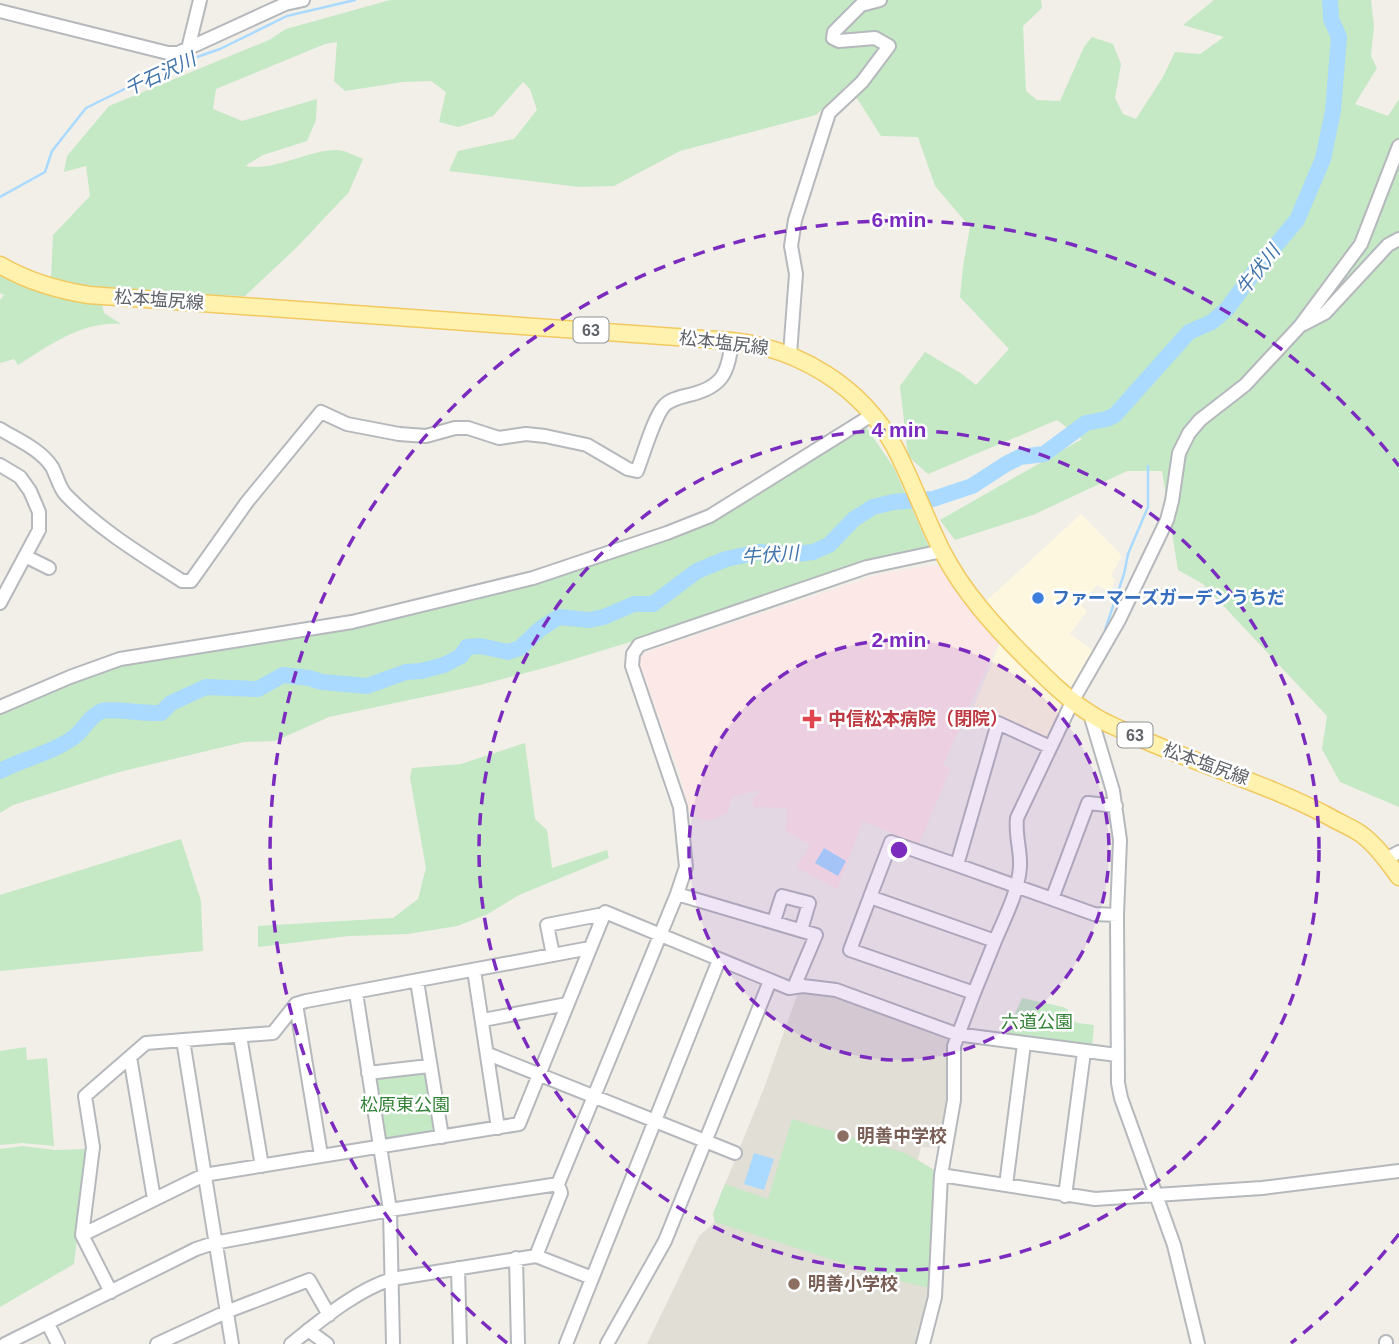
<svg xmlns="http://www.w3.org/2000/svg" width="1399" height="1344" viewBox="0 0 1399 1344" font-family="Arial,'Noto Sans JP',sans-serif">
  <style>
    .commercial { fill: #fef7e0 }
    .education { fill: #e1ded6 }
    .medical { fill: #fce8e6 }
    .green { fill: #c5e8c5 }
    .water { fill: #aadaff }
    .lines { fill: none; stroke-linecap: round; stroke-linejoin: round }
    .stream { stroke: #aadaff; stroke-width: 2.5 }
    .river { stroke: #aadaff; stroke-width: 16 }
    .minor-casing { stroke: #b5b8bc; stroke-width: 16 }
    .major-casing { stroke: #f2c960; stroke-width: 19 }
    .minor { stroke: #fff; stroke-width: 12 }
    .major { stroke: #fff2af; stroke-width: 16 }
    .ring { fill: none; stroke: #7b2cbf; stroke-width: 3.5; stroke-dasharray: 12 9 }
    .shop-dot { fill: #3f7fe0; stroke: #fff; stroke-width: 2.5 }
    .health-dot { fill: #e0444e; stroke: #fff; stroke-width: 2.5 }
    .education-dot { fill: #8d6e63; stroke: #fff; stroke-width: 2.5 }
    .labels { text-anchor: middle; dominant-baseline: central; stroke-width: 5; stroke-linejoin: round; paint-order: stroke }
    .shield { fill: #fff; stroke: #8f9295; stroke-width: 2 }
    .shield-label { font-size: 16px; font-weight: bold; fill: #5f6368 }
    .street-label { font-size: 18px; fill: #5f6368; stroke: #fff }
    .shop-label { font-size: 18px; font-weight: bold; fill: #366cbe; stroke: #fff; text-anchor: start }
    .health-label { font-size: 18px; font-weight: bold; fill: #be3a42; stroke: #fff; text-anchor: start }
    .park-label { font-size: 18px; fill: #348238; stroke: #fff }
    .education-label { font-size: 18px; font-weight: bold; fill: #785e54; stroke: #fff; text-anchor: start }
    .water-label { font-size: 19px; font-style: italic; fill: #4174aa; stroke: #fff }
    .centre { fill: #7b2cbf; stroke: #fff; stroke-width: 3.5 }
    .ring-label { font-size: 21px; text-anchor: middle; font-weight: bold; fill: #7b2cbf; stroke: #fff; stroke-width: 5; stroke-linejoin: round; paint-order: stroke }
  </style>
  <rect width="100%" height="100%" fill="#f1efe8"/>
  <path class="commercial" d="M1081,514l41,42 -11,20 4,3 -5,14 -13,-8 -16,20 6,6 -17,23 25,18 -22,38h-3l-58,-54 -28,-33z
    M1001,641l65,60 -18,39 -74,-34z"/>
  <path class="education" d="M799,990l42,6 109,41 -2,57 -7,54 -20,-1 -3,13 16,10 -6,128 -12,46h-269l52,-108 16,-14 -2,-8 51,-126z"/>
  <path class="medical" d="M932,565l9,2 19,32 39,42 -56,124 8,3 -32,76 -56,-23 -26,68 -41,-22 14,-22 -24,-14 1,-21 -2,-2 -32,-1v-9l6,-5 -1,-3 -26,7 -4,15 -15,8h-12l-6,-3 -2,-6 -4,1 -9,-37 -41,-113 2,-6 5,-4 234,-78z"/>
  <path class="green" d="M390,0h651l1,8 -19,18 3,65 11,9 23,1 24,-54 8,-10 21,7 8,20 -6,34 8,16 13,5 27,-42 12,-25 25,2 24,-17 -41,-12 31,-25h157l3,26 -3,30 6,12 -22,36 33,12 11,-17v708l-59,-25 -18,-33 5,-33 -124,-132 -25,-14 -16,-99h-35l-94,44 -78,25 -15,-20 142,-81 -25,-19 -129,54 -20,-18 -8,-70 25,-34 37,22 14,11 33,-36 -49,-52 3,-30 7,-40 -35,-41 -17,-49 -37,-1 -33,-52 -32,31 -136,36 -66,35 -35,1 -130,-16 9,-20 56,-12 23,-29 -7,-21 -7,-7 -30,34 -35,11 -19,-5 7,-30 -15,-11 -28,1 -58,9 -11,-10 3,-39 -12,2 -109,45 -3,20 29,12 75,-22 -1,21 -9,21 -44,14 -18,11c30,6 61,-16 92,-16 8,0 18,6 26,9l-14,33 -52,55 -52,49 -121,-5 -73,-11 2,-45 37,-39 -4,-30 -22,6 3,-16 42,-50 160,-66 17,-11z
    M0,271l101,29 3,13 17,11c-39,-3 -71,21 -103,41l-4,-6 -14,4v-63l4,-5 -4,-2z
    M863,427h3l28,41 35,79 -3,5 -378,115 -68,18 -151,32 -54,24 -31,1 -125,30 -106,33 -13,8v-101l101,-39 42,-14 203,-30 212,-53 64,-20 80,-29z
    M525,743l10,76 12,11 5,38 55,-18 2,8 -90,37 -31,19 -31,12 -49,8 -59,2 -91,11v-21l135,-8 25,-19 8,-31 -16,-90 2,-10 49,-4z
    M181,839l20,62 2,50 -203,20v-76z
    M1022,998l41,9 5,3v8l10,5 16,2 -2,23 -87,-12z
    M26,1047l1,13 20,-2 7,88 -31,-3 -23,2v-94z
    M426,1072l9,57 -2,5 -47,7 -3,-1 -9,-60 2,-3z
    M792,1119l113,34 29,17 -5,118 -33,-8 -181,-58 -2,-8 12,-30 43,15z
    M23,1146l32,4 33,-1 -14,115 -74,43v-158z"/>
  <path class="water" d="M824,848l22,13 -8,15 -23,-13z
    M754,1153l20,6 -10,31 -20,-6z"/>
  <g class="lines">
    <path class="stream" d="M0,197l45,-25 7,-21 34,-43 85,-42 49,-17 67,-33 68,-16
      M1105,630l19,-56 4,-20 20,-47v-41
      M820,994l14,2"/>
    <path class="river" d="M0,771c24,-13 53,-18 74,-34 10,-7 16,-22 28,-26 9,-3 45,3 59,2l10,-10 35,-16 52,2 25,-14 26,3 13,4 45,4 39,-14 15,-1 23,-6 17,-9 6,-9 13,-1 28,6 12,-4 20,-19 19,-12 30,3 15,-3 30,-13h19l44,-33 29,-12 33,-7 37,2 17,-2 16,-7 25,-26 19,-12 20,-5 40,-3 39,-13 34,-22 14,-7 24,-3 42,-31 21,-4 8,-4 74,-83 23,-10 15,-13 33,-45 37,-44 26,-61 10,-48 6,-74 -8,-18 -1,-19"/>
    <g class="minor-casing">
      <path id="minor" d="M0,11l168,42h10l107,-49 18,-4
        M188,49l12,-49
        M1304,324l21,-11 63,-68 11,-6
        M790,354l6,-80 -5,-28 4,-26 34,-107 33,-31 27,-36 -14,-8 -36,3 -6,-3 1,-6 27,-27 19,-5
        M0,429c18,11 40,20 52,38 5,9 7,21 14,28 34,35 76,60 116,86h9l56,-79 74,-90 26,12 52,10 27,2 29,-8h13l31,10 27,-4 19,2 42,9 41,24 9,2c6,-15 17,-54 27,-65 6,-7 17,-9 25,-11 34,-8 39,-22 43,-54
        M0,465l20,12 10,14 9,21v18l-39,73
        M25,556l24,12
        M0,707l70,-30 50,-18 232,-37 181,-44 134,-45 43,-17 162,-101
        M1090,714l23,77 7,49 -3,75 1,168 3,15 53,147 24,99
        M1050,747l-52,-24 -41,142 137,49 23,1
        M1386,859l13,-7
        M677,894l139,41 -22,52
        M870,897l-20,53 124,43 21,-52 -125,-44 21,-55 66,23
        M1052,899l36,-96 28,3
        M774,921l8,-25 27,7 -8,27
        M995,941c10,-24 23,-48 25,-74 1,-16 -5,-32 -3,-49l56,-118 46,-80 48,-100 5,-19 7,-48 10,-20 11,-13 45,-35 55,-59 61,-82 38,-98
        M553,955l-6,-30 57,-11
        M474,970l24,158
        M417,981l25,156
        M356,993l34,217 3,134
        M296,1004l25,151
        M483,1020l84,-16
        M240,1036l22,130
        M183,1040l49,304
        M488,1054l247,99
        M130,1057l24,142
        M368,1073l61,-7
        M941,1175l154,24 167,-11 137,-17
        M1006,1185l18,-141
        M1065,1196l19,-144
        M82,1235l122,-60 315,-51 86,-212 184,76 14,-2 33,4 120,44 161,21
        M536,1256l56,22
        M516,1258l2,86
        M458,1268l2,76
        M111,1292l-29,-57 11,-88 -8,-51 61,-53 127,-10 23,-29 10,-3 284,-53
        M48,1324l10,20
        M308,1330l19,14
        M1386,1342v2
        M5,1344l191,-95 18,-6 176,-33 168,-26
        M157,1344l69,-32 83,-32 20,35
        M291,1344c29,-23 65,-54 101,-65l144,-23 25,-63 -3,-9 119,-290 9,-27 -6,-60 -48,-141 1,-12 6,-9 228,-78 75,-16
        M566,1344l153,-384
        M607,1344l58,-103 105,-260
        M923,1344l12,-47 6,-122 13,-75v-54l20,-53"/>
    </g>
    <g class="major-casing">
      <path id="major" d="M0,265c29,17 57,25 89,30l643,46c67,8 129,45 162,105 18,34 31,71 48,105 21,41 53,76 85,108 19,19 41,41 64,55 11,8 25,13 38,19 65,31 135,49 199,83 10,6 23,11 33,18 15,11 27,28 38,43"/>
    </g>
    <use href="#minor" class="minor"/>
    <use href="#major" class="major"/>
  </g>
  <circle cx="899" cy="850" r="210" fill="#7b2cbf" fill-opacity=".12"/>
  <g class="ring">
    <circle cx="899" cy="850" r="210"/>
    <circle cx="899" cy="850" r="420"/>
    <path d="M1399 1234A630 630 0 0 1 1291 1343M507 1343A630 630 0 1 1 1399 466"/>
  </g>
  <circle class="shop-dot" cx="1038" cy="598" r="7"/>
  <path class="health-dot" d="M808.5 708.5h7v7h7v7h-7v7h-7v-7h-7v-7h7z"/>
  <g class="education-dot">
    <circle cx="843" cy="1136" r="7"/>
    <circle cx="794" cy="1284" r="7"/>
  </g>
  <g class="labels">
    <g class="shield">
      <rect x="573.5" y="317.5" width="35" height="25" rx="5"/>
      <rect x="1117.5" y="722.5" width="35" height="25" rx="5"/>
    </g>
    <g class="shield-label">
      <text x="591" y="330">63</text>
      <text x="1135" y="735">63</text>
    </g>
    <g class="street-label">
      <text transform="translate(159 300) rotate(4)">松本塩尻線</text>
      <text transform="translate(724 343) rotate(7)">松本塩尻線</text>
      <text transform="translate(1206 764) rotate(20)">松本塩尻線</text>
    </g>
    <g class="shop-label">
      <text x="1052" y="598">ファーマーズガーデンうちだ</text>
    </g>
    <g class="health-label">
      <text x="828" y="719">中信松本病院（閉院）</text>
    </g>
    <g class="park-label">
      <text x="1037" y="1022">六道公園</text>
      <text x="405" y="1105">松原東公園</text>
    </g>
    <g class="education-label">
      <text x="857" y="1136">明善中学校</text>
      <text x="808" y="1284">明善小学校</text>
    </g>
    <g class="water-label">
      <text transform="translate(160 74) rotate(-25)">千石沢川</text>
      <text transform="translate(1258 270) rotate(-52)">牛伏川</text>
      <text transform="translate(770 555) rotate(-4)">牛伏川</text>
    </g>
  </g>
  <circle cx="899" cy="850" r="10" class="centre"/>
  <g class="ring-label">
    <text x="899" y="227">6 min</text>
    <text x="899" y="437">4 min</text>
    <text x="899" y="647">2 min</text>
  </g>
</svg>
